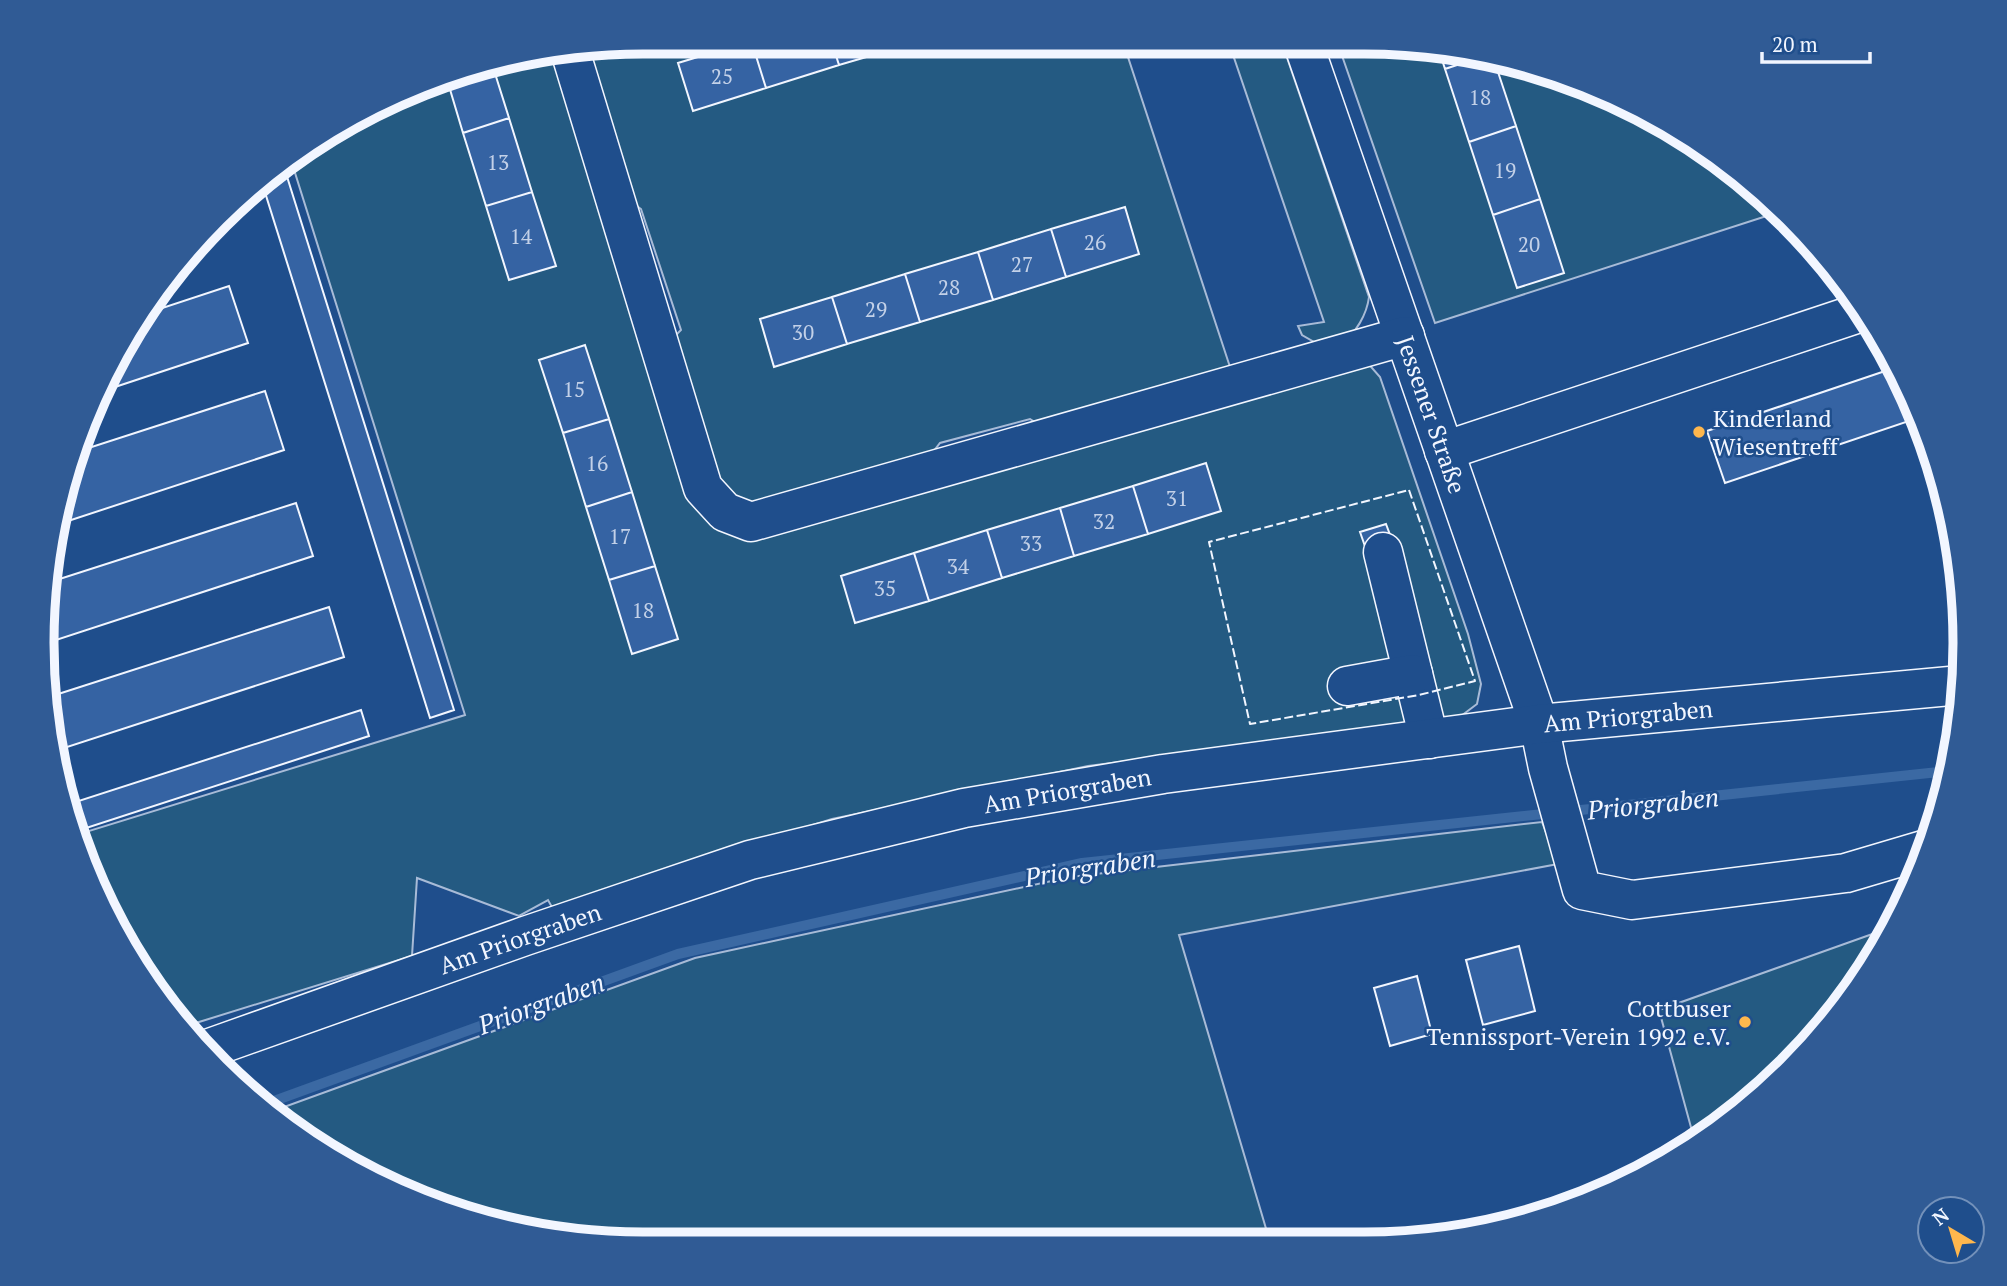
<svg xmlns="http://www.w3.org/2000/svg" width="2007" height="1286" viewBox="0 0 2007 1286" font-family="'PT Serif',serif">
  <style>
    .green { fill: #245a82; stroke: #a8bbd7; stroke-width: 2 }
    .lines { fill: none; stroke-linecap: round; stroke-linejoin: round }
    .stream { stroke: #3b69a3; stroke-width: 10 }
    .building { fill: #3563a3; stroke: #f2f6ff; stroke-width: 2 }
    .minor-casing { stroke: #f2f6ff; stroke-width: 41 }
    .minor { stroke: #1f4e8c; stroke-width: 38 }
    .fence { stroke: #f2f6ff; stroke-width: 2; stroke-dasharray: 9 3.5; stroke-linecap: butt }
    .poi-dot { fill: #ffb74d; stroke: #1f4e8c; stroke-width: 2.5 }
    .labels { text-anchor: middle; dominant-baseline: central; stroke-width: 5; stroke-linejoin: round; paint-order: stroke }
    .number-label { font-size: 21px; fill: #c3d1e8 }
    .street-label { font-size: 24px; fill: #f2f6ff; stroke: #1f4e8c }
    .poi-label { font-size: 24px; fill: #f2f6ff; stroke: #1f4e8c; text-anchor: start }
    .water-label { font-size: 26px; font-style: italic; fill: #f2f6ff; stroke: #1f4e8c }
    .rim { fill: none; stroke: #f2f6ff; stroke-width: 9 }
  </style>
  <rect width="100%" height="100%" fill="#1f4e8c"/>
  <path class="green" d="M643,42l481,3 108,328 -186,56 -16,-10 -90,24 -17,22 -169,40 -33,-14 -54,-147 14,-14 -40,-121 -20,-15 -45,-141z
    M1230,46h53l86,251c-2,16 -13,38 -28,45 -5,3 -12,4 -18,5l-21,-12 -4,-9 26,-4z
    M1339,47h104l186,57 131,87 19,21 -344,111z
    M556,56l155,462 655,-157 14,16 88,257 13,50 -4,20 -20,15 -369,47 -256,53 -155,48 -124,42 -5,-9 -29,16 -102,-38 -5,78 -226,70 -43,-49 -64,-143 386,-119 -174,-555 18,-16 141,-70z
    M1542,822l16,42 -379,71 91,307 -705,-3 -152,-41 -140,-87 422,-153 375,-81z
    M1892,927l-7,16 -69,96 -86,81 -35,22 -36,-132z"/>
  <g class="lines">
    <path class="stream" d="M263,1105l415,-151 404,-91 866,-92"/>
  </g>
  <path class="building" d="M744,43h8l14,45 -73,23 -15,-48z
    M752,43h80l7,22 -73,23z
    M832,43l79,1 -72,21z
    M1438,47h5l35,11 -33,11z
    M1478,58l17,5 21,63 -47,16 -24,-73z
    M493,67l16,51 -46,15 -17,-57z
    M509,118l23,74 -46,14 -23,-73z
    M1516,126l24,73 -47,16 -24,-73z
    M284,167l170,543 -24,8 -167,-532z
    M532,192l24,74 -47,14 -23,-74z
    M1540,199l24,74 -47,15 -24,-73z
    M1125,207l14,47 -73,23 -15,-48z
    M1051,229l15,48 -73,23 -15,-48z
    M978,252l15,48 -73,22 -15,-48z
    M905,274l15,48 -73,22 -15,-47z
    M229,286l19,57 -142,47 41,-77z
    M832,297l15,47 -73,23 -14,-48z
    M585,345l24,74 -46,14 -24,-73z
    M1897,367l6,10 15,41 -193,65 -18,-52z
    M265,391l19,59 -225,74 14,-71z
    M609,419l23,73 -46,15 -23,-74z
    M1206,463l15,48 -73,23 -15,-48z
    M1133,486l15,48 -74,22 -14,-48z
    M632,492l23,74 -46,14 -23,-73z
    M296,503l17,53 -266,87 -4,-39 4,-21z
    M1060,508l14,48 -72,22 -15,-48z
    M1386,524l7,19 -26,9 -7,-20z
    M987,530l15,48 -73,23 -15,-48z
    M914,553l15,48 -74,22 -14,-47z
    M655,566l23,73 -46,15 -23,-74z
    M329,607l15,50 -286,93 -6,-54z
    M361,710l8,26 -292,95 -11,-26z
    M1519,946l16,65 -52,14 -17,-65z
    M1417,976l15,58 -42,12 -16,-58z"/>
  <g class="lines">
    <g class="minor-casing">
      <g id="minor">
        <path id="s1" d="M1304,46l235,678 9,44 34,122 50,10 214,-27 81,-24"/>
        <path d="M571,54l132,434 22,24 26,10 654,-186"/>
        <path d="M1444,451l418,-139"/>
        <path d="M1383,552l46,187"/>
        <path d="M1347,686l66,-12"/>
        <path id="s2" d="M207,1049l318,-113 225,-76 214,-52 199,-34 376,-50 422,-39"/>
      </g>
    </g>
    <use href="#minor" class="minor"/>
    <path class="fence" d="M1409,490l66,191 -56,14 -169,29 -41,-182z"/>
  </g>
  <g class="poi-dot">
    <circle cx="1699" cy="432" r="7"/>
    <circle cx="1745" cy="1022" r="7"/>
  </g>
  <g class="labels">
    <g class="number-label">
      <text x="722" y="76">25</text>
      <text x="1480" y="97">18</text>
      <text x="498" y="162">13</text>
      <text x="1505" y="170">19</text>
      <text x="521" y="236">14</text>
      <text x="1095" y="242">26</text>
      <text x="1529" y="244">20</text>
      <text x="1022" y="264">27</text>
      <text x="949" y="287">28</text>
      <text x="876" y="309">29</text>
      <text x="803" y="332">30</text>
      <text x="574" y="389">15</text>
      <text x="597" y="463">16</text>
      <text x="1177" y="498">31</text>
      <text x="1104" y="521">32</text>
      <text x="620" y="536">17</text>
      <text x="1031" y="543">33</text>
      <text x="958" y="566">34</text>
      <text x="885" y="588">35</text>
      <text x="643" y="610">18</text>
    </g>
    <g class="street-label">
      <text stroke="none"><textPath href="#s1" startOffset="390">Jessener Straße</textPath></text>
      <text stroke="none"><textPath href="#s2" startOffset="1466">Am Priorgraben</textPath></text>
      <text stroke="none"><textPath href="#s2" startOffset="900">Am Priorgraben</textPath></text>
      <text stroke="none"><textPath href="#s2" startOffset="332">Am Priorgraben</textPath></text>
    </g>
    <g class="poi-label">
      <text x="1713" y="418">Kinderland<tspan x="1713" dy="28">Wiesentreff</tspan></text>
      <text x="1731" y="1008" text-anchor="end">Cottbuser<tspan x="1731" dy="28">Tennissport-Verein 1992 e.V.</tspan></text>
    </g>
    <g class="water-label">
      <text transform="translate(1653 803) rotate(-6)">Priorgraben</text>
      <text transform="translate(1090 867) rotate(-9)">Priorgraben</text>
      <text transform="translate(541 1003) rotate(-20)">Priorgraben</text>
    </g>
  </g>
  <path d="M0 0H2007V1286H0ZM643 54H1364A589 589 0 0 1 1953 643V643A589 589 0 0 1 1364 1232H643A589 589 0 0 1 54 643V643A589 589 0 0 1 643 54Z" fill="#305b95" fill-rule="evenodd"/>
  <path class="rim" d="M643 54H1364A589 589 0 0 1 1953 643V643A589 589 0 0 1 1364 1232H643A589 589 0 0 1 54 643V643A589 589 0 0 1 643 54Z"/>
  <g transform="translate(1951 1230) rotate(322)"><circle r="33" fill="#1f4e8c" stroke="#7391ba" stroke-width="2"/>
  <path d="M0-5L12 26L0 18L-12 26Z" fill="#ffb74d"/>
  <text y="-10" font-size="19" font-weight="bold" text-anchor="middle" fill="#f2f6ff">N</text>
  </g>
  <path d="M1762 52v10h108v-10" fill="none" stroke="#f2f6ff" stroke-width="3.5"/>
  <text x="1772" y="52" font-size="21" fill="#f2f6ff" stroke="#1f4e8c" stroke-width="5" paint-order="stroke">20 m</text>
</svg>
